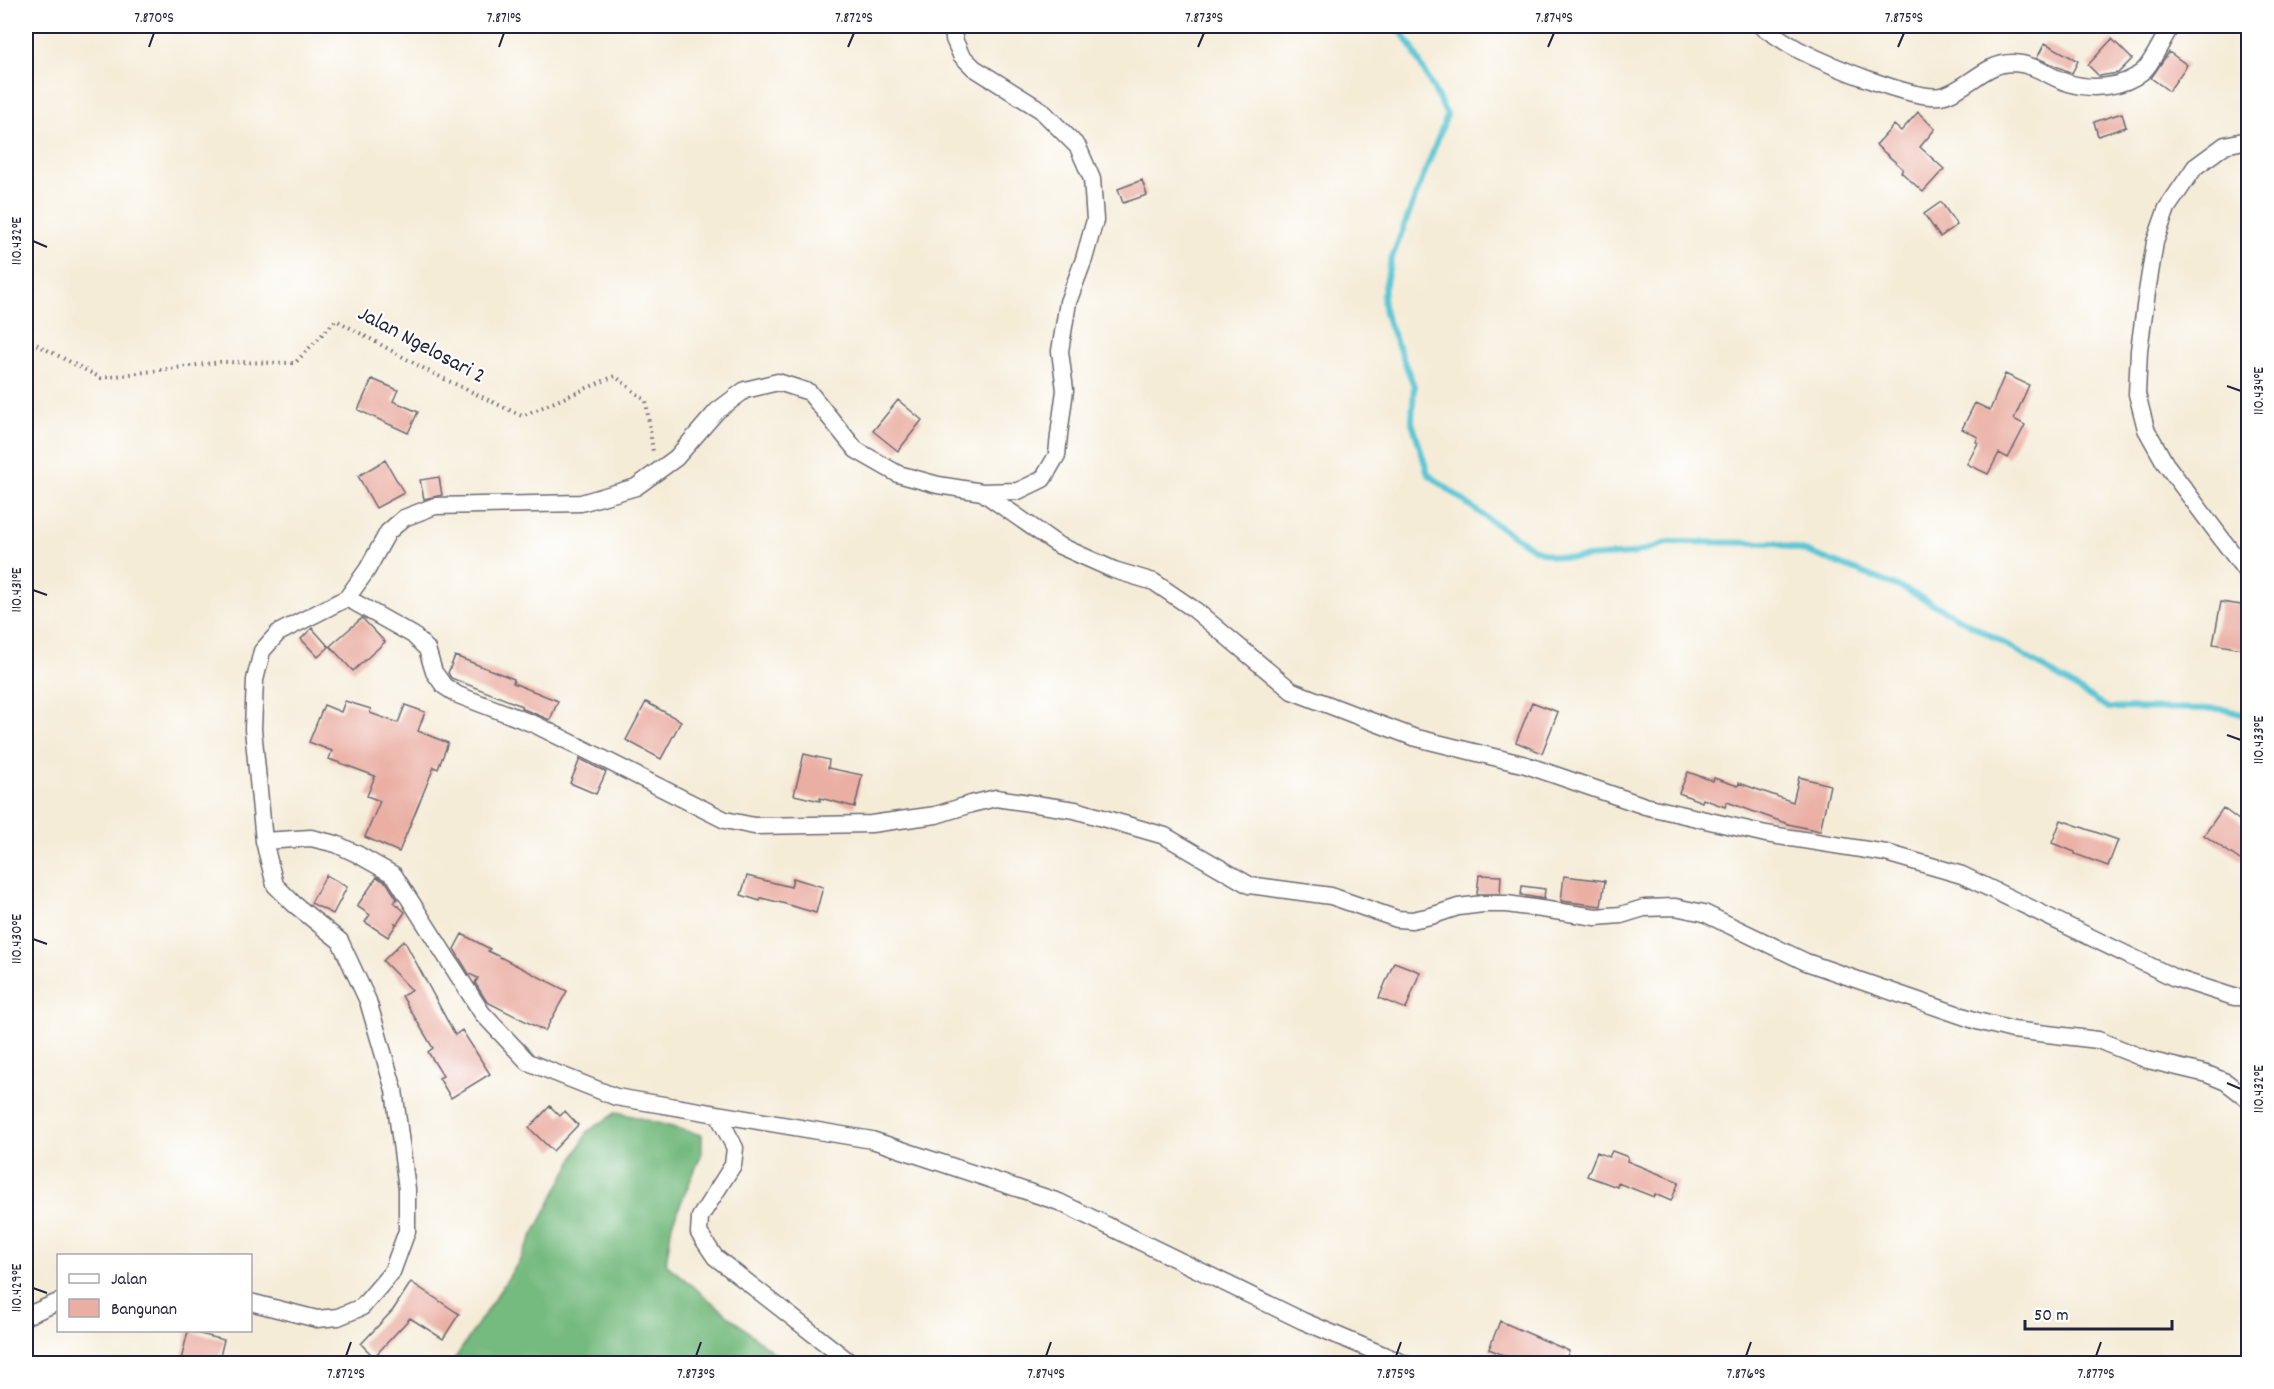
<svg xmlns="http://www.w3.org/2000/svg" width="2274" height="1389" viewBox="0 0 2274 1389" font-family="Dekko,sans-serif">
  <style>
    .forest { fill: #75ba7e; stroke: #4c6e5c; stroke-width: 1.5 }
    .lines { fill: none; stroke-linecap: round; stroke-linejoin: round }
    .stream { stroke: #5bc6d4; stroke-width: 6 }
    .building { fill: #eaaea3 }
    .street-casing { stroke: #6c6972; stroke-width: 19 }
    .path { stroke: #6c6972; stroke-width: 4; stroke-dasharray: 1.5 4.5; stroke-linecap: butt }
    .street { stroke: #fff; stroke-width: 16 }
    .ticks { fill: none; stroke: #22223b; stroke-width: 2 }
    .labels { text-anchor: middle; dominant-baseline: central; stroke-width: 4.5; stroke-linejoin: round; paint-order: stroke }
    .street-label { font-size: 22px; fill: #22223b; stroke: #fff }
    .neatline { fill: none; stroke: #22223b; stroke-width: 2 }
    .ticks-label { font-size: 15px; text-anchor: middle; fill: #22223b }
  </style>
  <rect width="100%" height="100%" fill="#fff"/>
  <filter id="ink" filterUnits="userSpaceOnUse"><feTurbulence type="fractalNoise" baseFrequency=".0167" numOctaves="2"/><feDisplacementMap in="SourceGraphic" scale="12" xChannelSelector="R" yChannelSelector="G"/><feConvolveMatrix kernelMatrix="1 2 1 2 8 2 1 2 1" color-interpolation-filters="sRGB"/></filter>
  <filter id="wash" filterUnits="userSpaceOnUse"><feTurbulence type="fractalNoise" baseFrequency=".008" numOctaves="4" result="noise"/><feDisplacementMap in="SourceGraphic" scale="24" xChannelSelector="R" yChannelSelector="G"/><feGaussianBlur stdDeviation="1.35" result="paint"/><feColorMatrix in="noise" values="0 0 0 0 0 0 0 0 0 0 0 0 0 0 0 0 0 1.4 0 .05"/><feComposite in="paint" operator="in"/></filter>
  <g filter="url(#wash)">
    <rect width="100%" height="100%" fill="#f5ecd8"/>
    <path class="forest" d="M617,1112l85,23v18l-30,71 -6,40 120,99h-334l66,-100 70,-132z"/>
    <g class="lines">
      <path class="stream" d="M1397,26l13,18 37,71 -56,145 -8,36 2,18 29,72 -2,36 16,52 60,45 46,30 18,7 20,2 60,-4 38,-12 104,1 34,9 99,38 92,50 109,68 115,1 25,7"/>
    </g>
    <g id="blocks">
      <path class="building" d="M2112,39l20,20 -14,14 -19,3 -11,-11z
        M2045,43l33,18 -6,12 -35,-15z
        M2169,52l18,13 -18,26 -18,-13z
        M1918,112l17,17 -15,18 24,22 -21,23 -22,-20 2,-3 -27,-24 18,-20 7,6z
        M2122,113l4,14 -28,9 -4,-14z
        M1142,180l5,15 -24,8 -5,-14z
        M1941,202l16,23 -17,12 -16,-23z
        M2005,374l24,11 -15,34 11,6 -17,33 -9,-5 -11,21 -21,-10 11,-21 -2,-1 2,-5 -16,-8 13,-26 15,7z
        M372,379l26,11 -5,11 25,11 -10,21 -50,-23z
        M898,400l24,20 -24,31 -25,-20z
        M385,460l19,33 -28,15 -18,-32z
        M439,477l3,18 -18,4 -4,-19z
        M2221,602l27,4v44l-35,-6z
        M362,618l23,24 -32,29 -23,-25z
        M312,628l17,19 -11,10 -17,-18z
        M455,656l59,23 -1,4 45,18 -8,19 -29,-12 1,-2 -71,-28 -3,-5z
        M345,701l26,8 -1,4 28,10 7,-18 20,7 -7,19 30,12 -10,26 -4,-2 -35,85 -34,-15 15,-36 -13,-5 8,-20 -46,-17 3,-8 -23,-9 15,-37 17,7z
        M646,702l35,19 -20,38 -35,-19z
        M1532,702l26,10 -16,41 -26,-11z
        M804,754l25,6 -1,8 34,7 -7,32 -35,-9v3l-26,-6z
        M580,759l26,13 -10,22 -26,-11z
        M1688,772l25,9 1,-3 24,8 1,-3 54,19 6,-25 31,8 -10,46 -32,-7 -61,-22 -2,5 -22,-8 -1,3 -23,-9z
        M2223,808l25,19v26l-5,9 -39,-27z
        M2061,820l57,20 -10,26 -33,-12v-2l-23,-9z
        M326,875l21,12 -14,27 -22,-11z
        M1479,875l22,1 -1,18h-23z
        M747,876l44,11 2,-9 30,9 -7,26 -34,-10 -21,-5 -1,3 -19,-6z
        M1564,876l41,5 -4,25 -40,-5z
        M377,877l10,6 10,16 -3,3 11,10 -8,12 -2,-1 1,2 -8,12 -23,-15 5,-7 -13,-9z
        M1522,886l23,3 -1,10 -23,-4z
        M462,934l28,15 -2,2 79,40 -22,40 -58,-29 -12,-19 3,-5 -9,-4 -15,-25z
        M404,940l51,95 7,-5 28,44 -39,24 -12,-20 4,-2 -15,-24 5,-4 -31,-52 10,-6 -29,-29z
        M1394,962l26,10 -14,37 -27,-11z
        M550,1106l10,10 5,-5 13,14 -25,26 -24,-23z
        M1612,1151l16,6 -1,4 52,21 -8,19 -16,-7 -1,3 -36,-14 -1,4 -30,-11 10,-24 12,5z
        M411,1282l48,32 -16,25 -33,-21 -36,39 -13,-13 32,-34z
        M1500,1321l69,30 -5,13h-12l-12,-6 -2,6h-30l2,-6 -21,-9z
        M188,1331l36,9 -6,24h-38z"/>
    </g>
  </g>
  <g filter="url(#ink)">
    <use href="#blocks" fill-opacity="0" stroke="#6c6972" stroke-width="1.5"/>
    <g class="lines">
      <g class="street-casing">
        <path id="street" d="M1761,26c12,8 25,17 38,24 26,13 120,54 146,45 26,-9 40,-32 68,-32 23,1 36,14 55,20 23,7 55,5 74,-11 10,-8 21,-34 29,-46
          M2248,140l-23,5 -30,22 -28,41 -12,34 -8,50 -8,58 -2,44 9,35 19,34 83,111
          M982,492l76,53 56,25 40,12 41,28 97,81 121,46 113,28 119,41 121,28 120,19 76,22 213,103 59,19h14
          M347,598l66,37 14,14 7,23 10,14 14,9 78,30 189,95 29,6 117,-2 65,-9 35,-11 25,-6 79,12 90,26 84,49 82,11 66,23 15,1 19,-4 27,-9 25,-3h24l89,13 25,-2 23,-7 31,-1 29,6 102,49 171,59 36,9 85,10 50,20 59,14 19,8 22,17
          M264,841l47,-3 25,6 21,10 37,21 88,138 46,49 88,35 256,43 187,62 244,119 102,43
          M718,1115l17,33 -2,17 -33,52 -1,16 16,24 137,107
          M250,1302l67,17 21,-2 24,-10 30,-35 15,-41v-42l-13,-99 -26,-89 -28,-60 -46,-37 -19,-19 -11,-44 -11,-112 2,-49 7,-29 16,-18 69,-35 20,-28 21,-38 16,-14 31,-12 146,-3 55,-16 40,-29 41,-47 28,-21 33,-8 31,10 47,58 42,24 40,11 44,7 36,-1 25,-12 14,-24 2,-20 6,-45 -5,-39 8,-49 16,-43 11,-39 -3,-41 -14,-32 -37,-37 -67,-42 -13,-13 -7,-16 -1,-13
          M26,1316l32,-14"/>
      </g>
      <path class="path" d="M26,339l75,39 119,-16 75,1 41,-43 96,53 90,43 93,-40 31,25 7,51"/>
      <use href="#street" class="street"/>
    </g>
  </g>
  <path class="ticks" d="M149,47l5,-14M499,47l5,-14M848,47l6,-14M1198,47l6,-14M1548,47l6,-14M1898,47l6,-14M33,241l14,6M2227,386l14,5M33,590l14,5M2227,735l14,5M33,939l14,5M2227,1083l14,6M33,1288l14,5M346,1356l5,-14M696,1356l5,-14M1046,1356l5,-14M1396,1356l5,-14M1746,1356l5,-14M2096,1356l5,-14"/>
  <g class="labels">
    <g class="street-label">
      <text transform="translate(421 346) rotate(28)">Jalan Ngelosari 2</text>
    </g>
  </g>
  <rect width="2274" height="1389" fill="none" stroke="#fff" stroke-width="66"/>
  <rect x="57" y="1254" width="195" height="78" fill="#ffffff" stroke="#a7a7b1" stroke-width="1.5"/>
  <rect x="69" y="1274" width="30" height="9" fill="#ffffff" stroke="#a7a7b1" stroke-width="1.5"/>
  <text x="111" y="1284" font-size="18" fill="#22223b">Jalan</text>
  <rect x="69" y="1299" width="30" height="18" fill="#eaaea3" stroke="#a7a7b1" stroke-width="1.5"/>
  <text x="111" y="1314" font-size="18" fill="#22223b">Bangunan</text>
  <path d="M2025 1320v9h147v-9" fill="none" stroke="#22223b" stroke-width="3"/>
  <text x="2034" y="1320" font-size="18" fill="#22223b" stroke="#ffffff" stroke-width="4.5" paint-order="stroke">50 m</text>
  <rect x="33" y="33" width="2208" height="1323" class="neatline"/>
  <g class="ticks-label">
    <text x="154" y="22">7.870°S</text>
    <text x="504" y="22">7.871°S</text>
    <text x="854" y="22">7.872°S</text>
    <text x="1204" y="22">7.873°S</text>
    <text x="1554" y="22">7.874°S</text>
    <text x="1904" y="22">7.875°S</text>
    <text transform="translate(16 241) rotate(-90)" y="5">110.432°E</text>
    <text transform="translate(2258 391) rotate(-90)" y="5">110.434°E</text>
    <text transform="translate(16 590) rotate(-90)" y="5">110.431°E</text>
    <text transform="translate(2258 740) rotate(-90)" y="5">110.433°E</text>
    <text transform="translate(16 939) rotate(-90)" y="5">110.430°E</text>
    <text transform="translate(2258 1089) rotate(-90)" y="5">110.432°E</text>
    <text transform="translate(16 1288) rotate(-90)" y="5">110.429°E</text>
    <text x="346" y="1378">7.872°S</text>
    <text x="696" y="1378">7.873°S</text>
    <text x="1046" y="1378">7.874°S</text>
    <text x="1396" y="1378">7.875°S</text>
    <text x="1746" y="1378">7.876°S</text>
    <text x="2096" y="1378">7.877°S</text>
  </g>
</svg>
